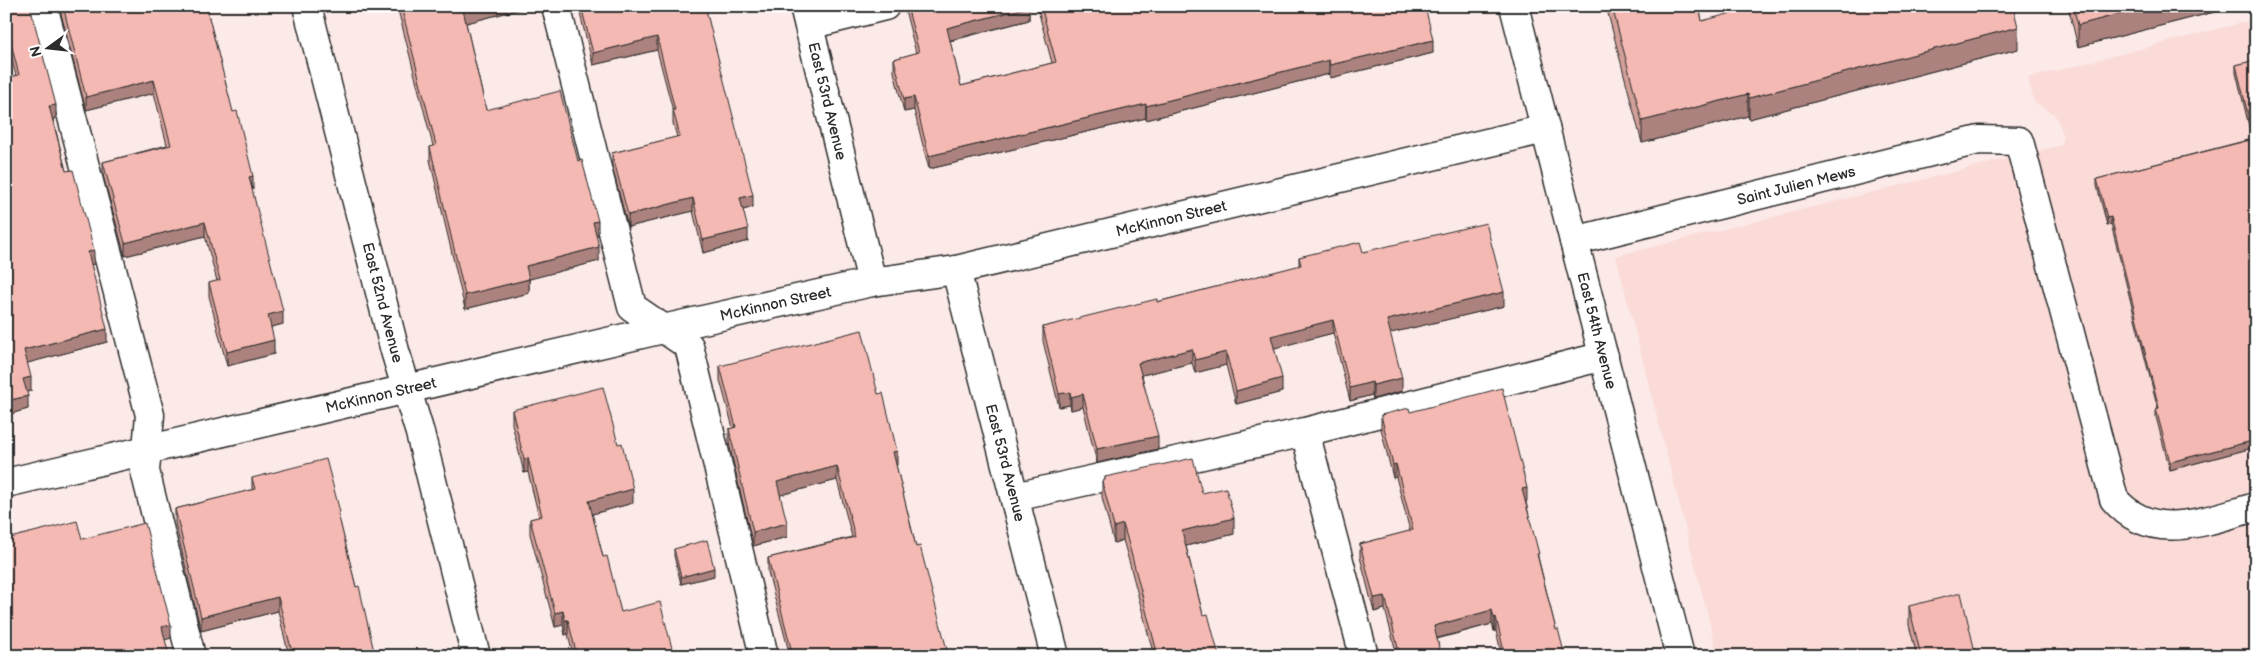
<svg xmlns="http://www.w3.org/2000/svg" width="2262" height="662" viewBox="0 0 2262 662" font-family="'Balsamiq Sans',sans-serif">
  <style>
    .built { fill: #fadbd8 }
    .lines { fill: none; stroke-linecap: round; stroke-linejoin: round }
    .minor-casing { stroke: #2b2b2b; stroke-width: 31 }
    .minor { stroke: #fff; stroke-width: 28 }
    .wall { fill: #d29f99; stroke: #2b2b2b }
    .shaded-wall { fill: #ab827d; stroke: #2b2b2b }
    .building { fill: #f4b9b2; stroke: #2b2b2b }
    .labels { text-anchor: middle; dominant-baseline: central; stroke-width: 4.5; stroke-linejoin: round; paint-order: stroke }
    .street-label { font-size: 15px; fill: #2b2b2b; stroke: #fff }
  </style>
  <rect width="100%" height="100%" fill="#fceae8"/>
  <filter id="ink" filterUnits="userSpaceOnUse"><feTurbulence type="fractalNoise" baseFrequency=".02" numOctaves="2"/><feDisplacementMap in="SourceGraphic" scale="10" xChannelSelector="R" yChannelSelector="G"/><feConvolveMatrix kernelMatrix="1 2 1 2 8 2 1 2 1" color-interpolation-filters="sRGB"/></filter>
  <g filter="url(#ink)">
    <path class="built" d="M2256,19v637h-538l-102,-400 446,-111 1,-10 -4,-12 -5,-9 -20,-12 -6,-24z"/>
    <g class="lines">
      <g class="minor-casing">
        <g id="minor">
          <path d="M43,6l107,409 -5,56 46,185"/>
          <path id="s1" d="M307,6l88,345 25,82 56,223"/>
          <path d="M556,6l76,301 57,39 75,310"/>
          <path id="s2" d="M804,6l68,276"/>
          <path id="s3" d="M1514,6l166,650"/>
          <path d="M809,25l76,-19"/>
          <path id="s4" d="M1574,241l405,-101 40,1 95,358c39,46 92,21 142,8"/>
          <path id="s5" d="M956,270l99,386"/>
          <path d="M1305,432l59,224"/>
          <path id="s6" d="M6,483l657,-154 209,-47 84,-12 589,-141"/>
          <path d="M1015,497l290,-65 299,-76"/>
        </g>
      </g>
      <use href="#minor" class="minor"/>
    </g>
    <path class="wall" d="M6,6l50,112 -3,1 13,52 28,93 -3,1 16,77 -80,21 4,28 -5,1 2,17 -22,6 10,-339 -10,-39z
      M59,6h147l46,184 31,134 -12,3 3,27 -47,12 -18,-70v-13l8,-2 -12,-45 -80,20 -22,-81v-13l64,-17 -13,-52 -68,17z
      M397,6h131v1l-62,16 20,87 92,51 20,74h-2l3,26 -70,18v14l-64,16 -35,-149v-13l3,-1z
      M578,6h127l48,201 -10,3 5,31 -45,12 -10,-42 -65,16 -16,-61v-13l65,-16 -4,-14v-12l-16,-61 -64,15z
      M904,6h125v14l-79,21 11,45 91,-23 -15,-57h388l8,47 -103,25 -1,-4 -183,46v-2l-217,51 -15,-59 -10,2 -10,-40v-13l22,-6z
      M1606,6h93l3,15 316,28 -269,70 -1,-3 -106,27z
      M2068,6h154v4l-144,37z
      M2256,60v387l-86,23 -14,-53v-8h2l-47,-185 -4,1 -10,-39v-7l155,-40 -16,-67v-7z
      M1363,252l141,54 -114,27 12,58 -29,8 -1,-4 -22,6 -17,-68 -59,15 8,44 -46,12 -10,-39 -31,8 -3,-10 -50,12 16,74 -61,14 -14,-56 -12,3 -1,-5 -11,2 -16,-66v-14l114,-25 142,-36v-9z
      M720,366l158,28 19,71h-1l20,82 31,109h-157l-22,-84v-14l84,-21 -15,-57 -57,15 7,42 -34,9 -24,-103v-14l4,-1 -13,-48z
      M512,410l121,93 -41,11 11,43 18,55 53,44h-101l-5,-22 -3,1 -2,-10 -8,2 -25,-93v-15l9,-2 -11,-45 -4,1 -12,-49z
      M1410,412l117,89 -1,1 13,59 17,69 9,26h-63l-6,-25h-2l-2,-7 -55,15 4,17h-44l-12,-47 -11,3 -14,-55v-13l50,-13 -14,-54 -3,1 -12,-49v-14z
      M1105,477l97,16 32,41 -48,12 17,69 16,41h-65l-25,-95 -6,-21 -9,3 -12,-46v-16l3,-1z
      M252,478l88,44 16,65 19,69h-86l-11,-45 -77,20 -26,-108v-14l77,-19z
      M674,549l40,27 -33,8 -7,-28z
      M1909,606l67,50h-59l-8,-31z"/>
    <path class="shaded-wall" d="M479,6h49v1l-65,17v-14z
      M2150,6h72v4l-144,37v-22z
      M1029,7v13l-82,21v-13z
      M2018,27v22l-269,70v-21z
      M657,37v13l-64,15v-12z
      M1433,40v13l-103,25v-13z
      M1329,60v14l-183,46v-14z
      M154,80v13l-68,17v-13z
      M1748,94v22l-106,27v-22z
      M914,97v13l-10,2v-13z
      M1146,104v14l-217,51v-13z
      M56,105v13l-7,2v-14z
      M253,176v14l-4,-13z
      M753,195v12l-13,4v-13z
      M693,198v13l-65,16v-12z
      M2111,217v7l-4,1v-7z
      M598,221v14l-5,1v-14z
      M205,222v14l-80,20v-13z
      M748,229v12l-45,12v-13z
      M599,247v14l-73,19v-14z
      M94,250v14l-6,2v-14z
      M529,279v14l-64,16v-14z
      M1504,292v14l-117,28v-14z
      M283,311v13l-15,4v-13z
      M1333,320v13l-62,16v-13z
      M107,329v13l-83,22v-14z
      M274,340v14l-47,12v-14z
      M1192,349v14l-54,13v-13z
      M1226,352v13l-31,8v-13z
      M31,377v14l-8,2v-14z
      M1282,378v14l-46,12v-13z
      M1402,378v13l-29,8v-14z
      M1372,382v13l-22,6v-13z
      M1070,392v13l-11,2v-13z
      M1083,394v13l-12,3v-13z
      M28,396v13l-22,6v-14z
      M1158,436v13l-61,14v-14z
      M2256,440v7l-86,23v-8z
      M897,451v14l-4,1v-14z
      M528,458v14l-4,1v-14z
      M1396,464v13l-3,1v-13z
      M837,466v14l-60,16v-14z
      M1527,488v13l-5,1v-13z
      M633,489v14l-44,12v-14z
      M1234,518v16l-52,13v-16z
      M787,523v14l-34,9v-14z
      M1123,524v16l-9,3v-16z
      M714,568v8l-33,8v-7z
      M1385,596v13l-11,3v-14z
      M278,597v14l-77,20v-14z
      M1492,610v14l-58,15v-13z
      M563,611v14l-8,2v-14z
      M1496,617v14h-2v-13z
      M565,620h3v14l-3,1z
      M171,625v13l-9,3v-14z
      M947,650v6h-8v-5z"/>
    <path class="building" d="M6,6h24l26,99 -7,1 17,65 7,-1 21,80 -6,2 19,77 -83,21 7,27 -8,2 5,17 -22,5v-323l13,-3 -13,-51z
      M63,6h143l27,106 4,-1 16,65 -4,1 34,134 -15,4 6,25 -47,12 -18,-69 11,-3 -15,-58 -80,21 -22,-81 68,-17 -17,-65 -68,17z
      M401,6h78l-16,4 23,100 74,-19 18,70 4,-1 16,61 -5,1 6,25 -73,19 3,13 -64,16 -35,-148 6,-2z
      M581,6h124l48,189 -13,3 8,31 -45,11 -10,-42 -65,17 -16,-62 68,-17 -7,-26h2l-18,-73 -64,16z
      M907,6h122v1l-82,21 14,58 95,-24 -15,-56h384l8,34 -103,25 -1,-5 -183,46v-2l-217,52 -15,-59 -10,2 -10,-40 25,-7z
      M1612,6h87l3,15 56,-15h255l5,21 -269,71 -1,-4 -106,27z
      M2073,6h77l-72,19z
      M2256,60v380l-86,22 -14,-53 3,-1 -48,-191 -4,1 -10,-39 157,-40 -18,-74z
      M1486,223l18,69 -117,28 15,58 -29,7 -1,-3 -22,6 -17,-68 -62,16 11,42 -46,13 -10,-39 -31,8 -3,-11 -54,14 20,73 -61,13 -14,-55 -12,3 -1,-5 -11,2 -16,-67 114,-28v3l144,-37 -2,-8 61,-15 3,10z
      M862,330l16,64 5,-1 14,58 -4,1 23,95 4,-1 27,104 -8,1 1,5h-147l-25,-98 87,-21 -18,-71 -60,16 10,41 -34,9 -24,-103 7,-2 -16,-61z
      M603,387l15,57 4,-1 11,46 -44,12 14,56 4,-1 14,56 39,-10 14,54h-97l-9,-36h-3l-2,-9 -8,2 -25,-94 12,-3 -14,-58 -4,1 -12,-49z
      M1502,388l25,100 -5,1 17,65h-2l19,76 2,-1 7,27h-60l-9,-39 -2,1 -2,-8 -58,16 7,30h-41l-15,-60 -11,2 -14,-54 53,-14 -17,-66 -3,1 -12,-50 28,-7 1,4z
      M1193,458l9,35 24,-5 8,30 -52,13 21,84 5,-1 11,42h-61l-29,-111 -6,-21 -9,3 -12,-46 3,-1v-3z
      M326,459l14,53 -2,1 18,74 3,-1 16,70h-82l-15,-59 -77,20 -26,-108 80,-20 -3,-11z
      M77,521l5,18 63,-16 26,102 -9,2 7,29h-163v-117z
      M707,540l7,28 -33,9 -7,-28z
      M1961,593l15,63h-55l-12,-50z"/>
  </g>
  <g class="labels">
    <g class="street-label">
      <text stroke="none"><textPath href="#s2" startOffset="98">East 53rd Avenue</textPath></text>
      <text stroke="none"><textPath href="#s4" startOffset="229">Saint Julien Mews</textPath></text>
      <text stroke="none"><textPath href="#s6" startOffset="1195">McKinnon Street</textPath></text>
      <text stroke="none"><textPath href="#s1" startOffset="306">East 52nd Avenue</textPath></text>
      <text stroke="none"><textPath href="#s6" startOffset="790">McKinnon Street</textPath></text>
      <text stroke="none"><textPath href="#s3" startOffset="335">East 54th Avenue</textPath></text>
      <text stroke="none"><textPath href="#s6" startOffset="385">McKinnon Street</textPath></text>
      <text stroke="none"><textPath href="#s5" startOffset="199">East 53rd Avenue</textPath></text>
    </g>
  </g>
  <rect width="2262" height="662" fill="none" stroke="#fff" stroke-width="25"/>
  <rect x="12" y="12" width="2237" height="637" fill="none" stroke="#2b2b2b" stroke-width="2" filter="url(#ink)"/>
  <g transform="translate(48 48) rotate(255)" stroke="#ffffff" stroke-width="4" paint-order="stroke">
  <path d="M0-4L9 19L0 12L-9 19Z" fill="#2b2b2b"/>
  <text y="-8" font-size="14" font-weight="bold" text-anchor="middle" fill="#2b2b2b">N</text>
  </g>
</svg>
